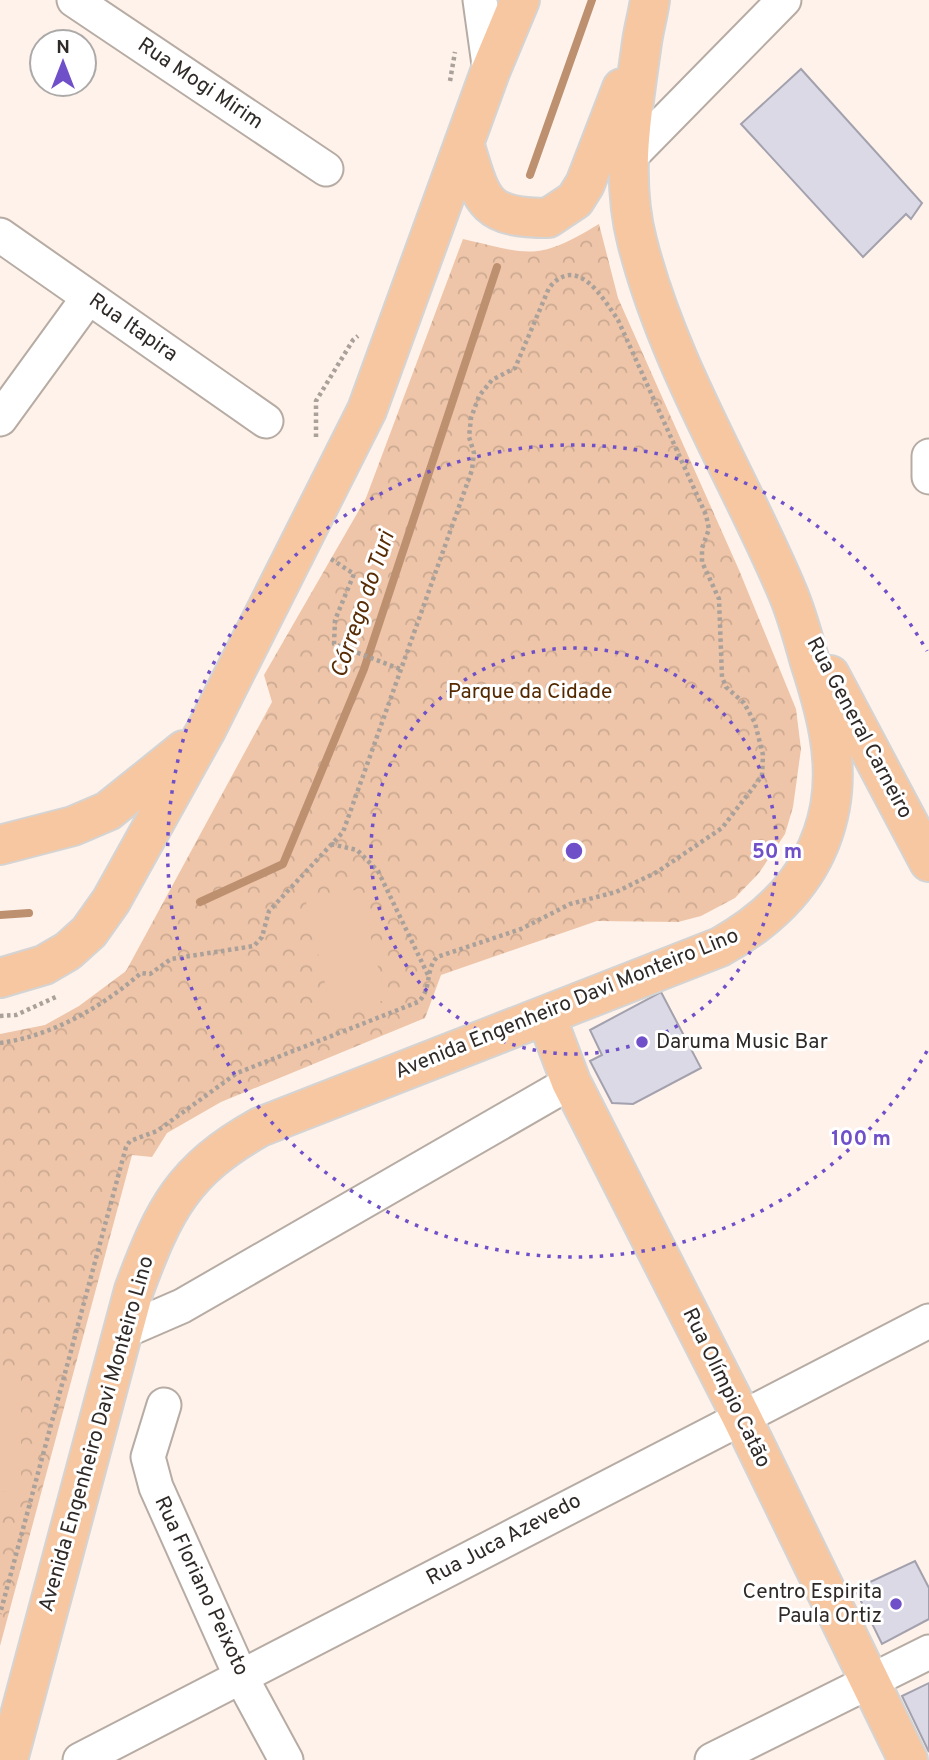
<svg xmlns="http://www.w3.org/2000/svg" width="929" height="1760" viewBox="0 0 929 1760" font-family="Overpass,sans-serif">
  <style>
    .park { fill: url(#park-crowns) }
    .garden { fill: #eec5a9 }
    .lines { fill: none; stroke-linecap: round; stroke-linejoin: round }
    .stream { stroke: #bd9070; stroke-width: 8 }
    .building { fill: #dad9e5; stroke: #a2a1ad; stroke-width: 2 }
    .minor-casing { stroke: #b7aca4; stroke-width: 37 }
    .major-casing { stroke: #d5d4d4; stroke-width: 42 }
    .path { stroke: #aaa19b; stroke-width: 4.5; stroke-dasharray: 3.5 3.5; stroke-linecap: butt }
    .minor { stroke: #fff; stroke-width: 33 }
    .major { stroke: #f7c7a1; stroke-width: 38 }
    .ring { fill: none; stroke: #6f50c9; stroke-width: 3.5; stroke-dasharray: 3.5 7 }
    .poi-dot { fill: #6f50c9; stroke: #fff; stroke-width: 2.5 }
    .labels { text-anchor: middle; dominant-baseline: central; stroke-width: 6; stroke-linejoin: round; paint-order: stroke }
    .street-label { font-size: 21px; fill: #2f2a27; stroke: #fff }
    .park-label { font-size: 21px; fill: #542900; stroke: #fff }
    .poi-label { font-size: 21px; fill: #2f2a27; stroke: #fff; text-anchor: start }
    .water-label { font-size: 23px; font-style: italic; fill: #582c04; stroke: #fff }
    .centre { fill: #6f50c9; stroke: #fff; stroke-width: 3.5 }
    .ring-label { font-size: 21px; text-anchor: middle; font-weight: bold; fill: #6f50c9; stroke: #fff; stroke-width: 6; stroke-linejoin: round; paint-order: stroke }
  </style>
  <defs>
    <pattern id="park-crowns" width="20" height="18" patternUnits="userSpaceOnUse" patternTransform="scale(1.75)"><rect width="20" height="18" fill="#eec5a9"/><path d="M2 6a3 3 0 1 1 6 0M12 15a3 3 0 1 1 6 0" fill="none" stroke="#cca991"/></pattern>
  </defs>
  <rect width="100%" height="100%" fill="#fef2ea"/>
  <path class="park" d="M599,224l19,74 121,272 57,139 5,40 -8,58 -8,27 -26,39 -24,25 -34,18 -23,6 -81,-1 -156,54 -16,43 -204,84 -54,31 -15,24 -20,-2 -132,491v-612l45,-9 34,-19 47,-35 146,-269 -8,-27 102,-177 97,-259c68,16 75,22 136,-15z"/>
  <path class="garden" d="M359,889l27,111 -54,13 -26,-111z
    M0,1369h21v123l-21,-1z"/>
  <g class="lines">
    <path class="stream" d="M530,175l62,-175
      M200,902l83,-38 81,-195 133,-402
      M0,915l29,-2"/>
  </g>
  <path class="building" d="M801,69l121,134 -11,16 -5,-5 -43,43 -122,-133z
    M661,992l40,76 -68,36 -21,-1 -22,-42 12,-6 -12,-25z
    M915,1561l14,27v31l-47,25 -27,-55z
    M929,1683v69l-27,-56z"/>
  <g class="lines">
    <g class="minor-casing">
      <path id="minor" d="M74,0l252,169
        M480,0l10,72
        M627,160l157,-160
        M0,235l266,186
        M0,419l88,-121
        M929,456v21
        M122,1332l60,-26 389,-224
        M164,1405l-16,52 8,30 85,190 45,83
        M80,1760l849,-439
        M712,1760l217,-108"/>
    </g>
    <g class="major-casing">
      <path id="major" d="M465,146c17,56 19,72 83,72l27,-18 10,-16 37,-96
        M830,675l99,187
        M0,845l73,-19 35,-15 76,-61
        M0,978l44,-13 24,-14 21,-19 22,-31 95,-171 161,-320 123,-338 30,-72
        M546,1016l25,66 170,334 167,344
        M8,1760l126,-470c30,-81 49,-120 126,-163l460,-180c56,-31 98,-75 110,-140 9,-49 -5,-99 -20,-145 -7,-24 -13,-48 -23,-71 -49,-116 -119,-227 -150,-350 -17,-66 -4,-133 5,-199 2,-14 6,-28 8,-42"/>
    </g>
    <path class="path" d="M450,81l5,-29
      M316,437v-36l37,-61 5,-4
      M331,559l23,15 -19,46 -1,24 69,26
      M331,844l26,6 21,21 50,104
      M0,1016l16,-1 42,-19
      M0,1043c52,-7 102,-36 141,-70l9,1 21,-15 83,-13 8,-9 7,-26 74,-79 129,-362 2,-17 -5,-16 2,-19 8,-22 13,-16 23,-12 34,-80c28,-35 54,10 69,32l88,195 3,14 -7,19v14l17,37 3,78 4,10 18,16 11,20 8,32 -1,21 -40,52 -65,44 -41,20 -46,12 -49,25 -84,28c-12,13 -5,33 -19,45l-181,71 -80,58 -27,10 -4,6 -126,467"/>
    <use href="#minor" class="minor"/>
    <use href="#major" class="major"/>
  </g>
  <g class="ring">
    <circle cx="574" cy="851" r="203"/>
    <path d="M927 1051A406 406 0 1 1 927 651"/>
  </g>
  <g class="poi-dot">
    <circle cx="642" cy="1042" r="7"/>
    <circle cx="896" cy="1604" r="7"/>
  </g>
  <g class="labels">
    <g class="street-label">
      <text transform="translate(200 84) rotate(34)">Rua Mogi Mirim</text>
      <text transform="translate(133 328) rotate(35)">Rua Itapira</text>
      <text transform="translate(859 728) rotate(62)">Rua General Carneiro</text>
      <text transform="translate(567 1004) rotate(-22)">Avenida Engenheiro Davi Monteiro Lino</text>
      <text transform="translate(726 1388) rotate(64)">Rua Olímpio Catão</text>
      <text transform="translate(97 1434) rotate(-74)">Avenida Engenheiro Davi Monteiro Lino</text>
      <text transform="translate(504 1540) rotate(-28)">Rua Juca Azevedo</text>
      <text transform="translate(201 1586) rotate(65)">Rua Floriano Peixoto</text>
    </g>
    <g class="park-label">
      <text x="530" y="692">Parque da Cidade</text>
    </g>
    <g class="poi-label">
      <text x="656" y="1042">Daruma Music Bar</text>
      <text x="882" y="1592" text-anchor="end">Centro Espirita<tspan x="882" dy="24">Paula Ortiz</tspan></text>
    </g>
    <g class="water-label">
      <text transform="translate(364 605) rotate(-71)">Córrego do Turi</text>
    </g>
  </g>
  <circle cx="574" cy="851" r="10" class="centre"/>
  <g class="ring-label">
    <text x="777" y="858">50 m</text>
    <text x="861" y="1145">100 m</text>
  </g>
  <g transform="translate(63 63)"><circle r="33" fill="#ffffff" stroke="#acaaa9" stroke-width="2"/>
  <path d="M0-5L12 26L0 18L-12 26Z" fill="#6f50c9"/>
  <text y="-10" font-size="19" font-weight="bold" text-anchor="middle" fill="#2f2a27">N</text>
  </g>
</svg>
